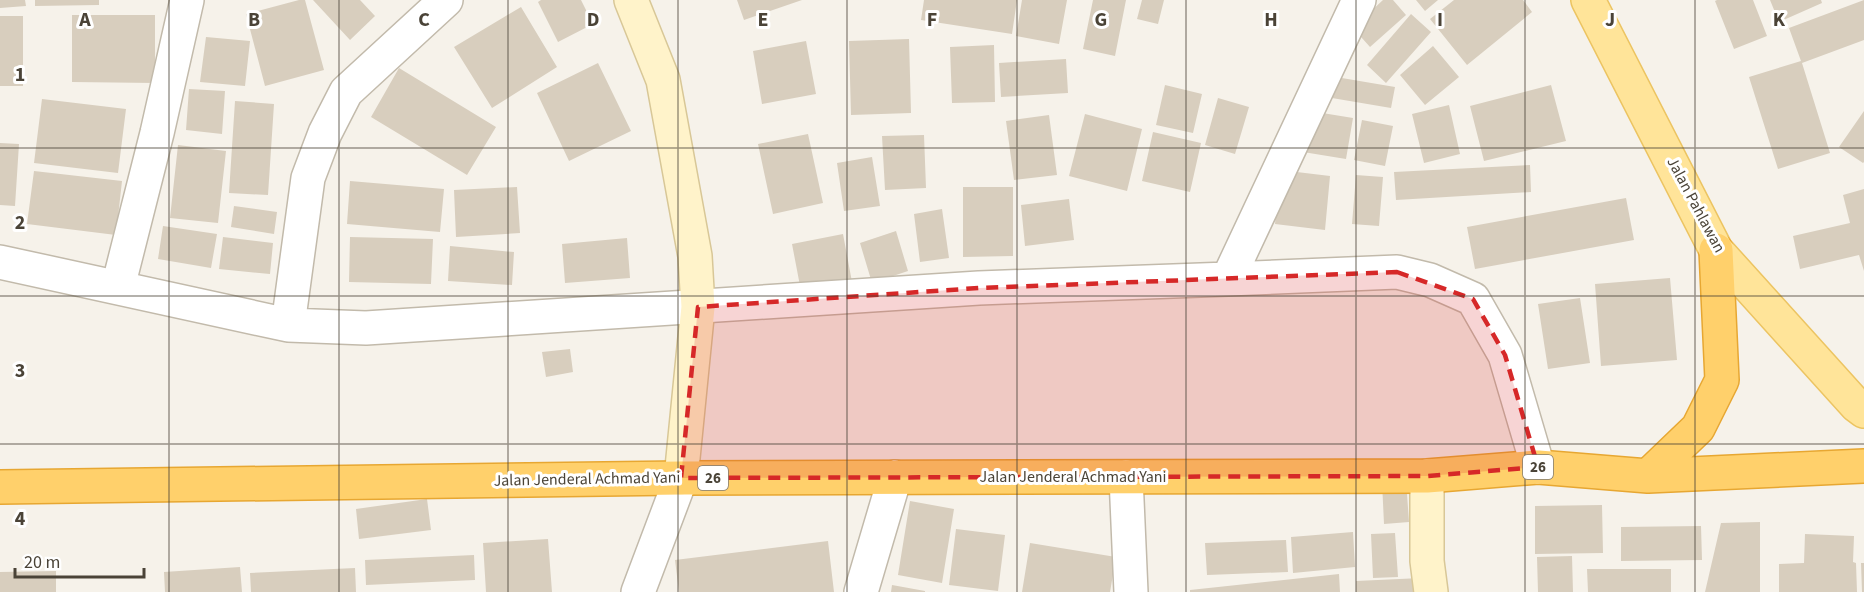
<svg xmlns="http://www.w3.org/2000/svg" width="1864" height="592" viewBox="0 0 1864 592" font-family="'Source Sans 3',sans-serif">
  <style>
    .building { fill: #d8cebe }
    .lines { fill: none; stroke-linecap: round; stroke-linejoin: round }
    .street-casing { stroke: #c2baab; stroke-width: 36 }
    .secondary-casing { stroke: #d8c797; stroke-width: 36 }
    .primary-casing { stroke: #ecc462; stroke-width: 36 }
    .highway-casing { stroke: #e7a732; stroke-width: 36 }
    .street { stroke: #fff; stroke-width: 33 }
    .secondary { stroke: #fff3ca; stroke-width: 33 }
    .primary { stroke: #ffe499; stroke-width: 33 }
    .highway { stroke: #ffd06b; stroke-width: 33 }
    .marked { fill: #d62828; fill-opacity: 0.2; stroke: #d62828; stroke-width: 4.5; stroke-dasharray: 12 8; stroke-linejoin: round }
    .grid { fill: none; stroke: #4a4337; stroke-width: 1.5; stroke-opacity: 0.55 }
    .labels { text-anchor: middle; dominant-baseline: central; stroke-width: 6; stroke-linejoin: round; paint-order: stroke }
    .shield { fill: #fff; stroke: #807b73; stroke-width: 1.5 }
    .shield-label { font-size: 15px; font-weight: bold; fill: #4a4337 }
    .street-label { font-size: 16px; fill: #4a4337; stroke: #fff }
    .grid-label { font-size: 20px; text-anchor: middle; font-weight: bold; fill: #4a4337; stroke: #fff; stroke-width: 6; stroke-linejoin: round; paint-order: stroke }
  </style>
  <rect width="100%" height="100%" fill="#f6f2ea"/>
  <path class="building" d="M0,0h25l1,6 -26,2z
    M35,0h64v5l-64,1z
    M299,0h6l19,70 -59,16 -19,-72z
    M313,0h47l15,16 -25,24z
    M541,0h40l12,24 -35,18 -20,-40z
    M737,0h65l-58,20z
    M924,0h93l-5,34 -91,-14z
    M1022,0h45l-8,44 -43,-8z
    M1093,0h33l-11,56 -32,-7z
    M1142,0h22l-6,24 -21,-5z
    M1383,0h10l13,15 -36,32 -17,-19z
    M1416,0h22l-13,11z
    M1454,0h69l9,12 -65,53 -37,-46z
    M1717,0h36l14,36 -33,13 -19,-48z
    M1770,0h51l1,3 -43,19z
    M1864,0v40l-62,23 28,90 -52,16 -29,-92 52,-16 -12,-33z
    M521,7l36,60 -65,41 -38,-61z
    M1411,14l20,18 -45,51 -19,-18z
    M72,15h83v68l-83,-1z
    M0,16h23v70h-23z
    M206,37l44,4 -5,45 -45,-4z
    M909,39l2,74 -60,2 -2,-74z
    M806,41l10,53 -54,10 -9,-53z
    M994,45l1,57 -43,1 -2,-56z
    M1433,46l26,31 -34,28 -25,-30z
    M1066,59l2,34 -67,4 -2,-34z
    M598,63l33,68 -62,30 -32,-68z
    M399,68l97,59 -29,48 -96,-58z
    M1330,76l65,11 -4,21 -65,-11z
    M1165,85l37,9 -9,39 -37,-8z
    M1551,85l15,56 -82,20 -14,-55z
    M189,89l36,2 -3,43 -36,-4z
    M1218,98l31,9 -14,47 -30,-9z
    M42,99l84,10 -8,64 -84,-10z
    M235,101l39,3 -6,91 -39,-2z
    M1449,105l11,49 -36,9 -12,-49z
    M1310,111l43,7 -7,41 -43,-7z
    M1864,111v51l-1,1 -24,-16z
    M1085,114l57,15 -15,62 -58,-15z
    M1049,115l8,60 -43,5 -8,-59z
    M1362,120l31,6 -8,40 -31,-6z
    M1153,132l48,11 -11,49 -48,-11z
    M808,134l15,69 -50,11 -15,-70z
    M924,135l2,53 -41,2 -3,-54z
    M0,143l19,1 -4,62 -15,-1z
    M178,145l48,6 -8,72 -48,-5z
    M872,157l8,49 -36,5 -7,-48z
    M1530,165l1,27 -135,8 -2,-28z
    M1280,170l50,6 -5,54 -50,-6z
    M34,171l88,10 -6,54 -89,-11z
    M1356,175l27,2 -4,49 -27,-2z
    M350,181l94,8 -4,43 -93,-8z
    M517,187l3,46 -64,4 -2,-47z
    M963,187h50v69l-50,1z
    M1864,189v82l-5,-16 -59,14 -7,-33 57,-13 -7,-28z
    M1626,198l8,42 -159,29 -8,-42z
    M1069,199l5,41 -49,6 -4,-41z
    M234,206l43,6 -3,22 -43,-7z
    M942,209l7,49 -29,4 -6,-48z
    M163,226l54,8 -6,34 -53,-9z
    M896,231l12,40 -36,12 -12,-40z
    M843,234l9,48 -51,9 -9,-47z
    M223,237l50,6 -3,31 -51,-5z
    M350,237l83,2 -2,45 -82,-2z
    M627,238l3,40 -65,5 -3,-39z
    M450,246l64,6 -2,33 -64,-4z
    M1670,278l7,82 -76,6 -6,-82z
    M1580,298l10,65 -42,6 -10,-65z
    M570,349l3,23 -27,5 -4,-25z
    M1406,480l3,42 -25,2 -2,-42z
    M427,499l4,31 -72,9 -3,-30z
    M910,501l44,8 -12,74 -44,-8z
    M1602,505l1,48 -68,1v-48z
    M1760,522v70h-55l16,-69z
    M1701,526l1,34 -81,1v-34z
    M956,529l49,6 -7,56 -49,-6z
    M1353,532l2,35 -62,6 -2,-36z
    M1395,533l3,44 -25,1 -2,-44z
    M1805,534l49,2 -1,26 3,1 1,29h-78v-28l25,-1z
    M548,539l4,53h-66l-3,-49z
    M1286,540l2,32 -81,3 -2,-32z
    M828,541l6,51h-155l-4,-32z
    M1030,543l86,14 -6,35h-88z
    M474,555l1,25 -109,5 -1,-25z
    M1572,556l1,36h-35l-1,-35z
    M1861,563h3v29h-2z
    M240,567l2,25h-77l-1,-20z
    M355,568l1,24h-105l-1,-19z
    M1587,569h84v23h-83z
    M56,571v21h-56v-20z
    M1339,574l1,18h-150v-2z
    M1421,578v14h-65v-11z
    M892,585l33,6v1h-34z"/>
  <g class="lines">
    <g class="street-casing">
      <path id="street" d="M0,262l288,63 78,3 613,-40 249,-9 131,-279
        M1228,279l169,-7 33,8 43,19 32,56 33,112
        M118,287l39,-154 30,-133
        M288,325l20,-147 17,-45 21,-41 100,-92
        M1126,477l5,115
        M638,592l43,-114
        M861,592l34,-115"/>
    </g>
    <g class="secondary-casing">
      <path id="secondary" d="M631,0l32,80 32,176 3,51 -17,171
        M1427,476v85l4,31"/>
    </g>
    <g class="primary-casing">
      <path id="primary" d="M1588,0l128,250 140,155 8,6"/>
    </g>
    <g class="highway-casing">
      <path id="highway" d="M1648,476l50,-48 24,-48 -6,-130
        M0,487l681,-9 746,-2 111,-9 110,9 216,-10"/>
    </g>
    <use href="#street" class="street"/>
    <use href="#secondary" class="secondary"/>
    <use href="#primary" class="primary"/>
    <use href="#highway" class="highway"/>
  </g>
  <path class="marked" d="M1397,272l76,27 32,56 33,112 -111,9 -746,2 17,-171 281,-19z"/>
  <path class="grid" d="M169,0v592M339,0v592M508,0v592M678,0v592M847,0v592M1017,0v592M1186,0v592M1356,0v592M1525,0v592M1695,0v592M0,148h1864M0,296h1864M0,444h1864"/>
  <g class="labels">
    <g class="shield">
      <rect x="1523" y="455" width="30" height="24" rx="4.5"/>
      <rect x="698" y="466" width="30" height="24" rx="4.5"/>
    </g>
    <g class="shield-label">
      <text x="1538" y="467">26</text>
      <text x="713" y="478">26</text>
    </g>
    <g class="street-label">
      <text transform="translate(1696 205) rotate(62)">Jalan Pahlawan</text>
      <text x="1073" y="477">Jalan Jenderal Achmad Yani</text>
      <text transform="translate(587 479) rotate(-1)">Jalan Jenderal Achmad Yani</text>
    </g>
  </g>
  <g class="grid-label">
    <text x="85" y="26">A</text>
    <text x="254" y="26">B</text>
    <text x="424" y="26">C</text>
    <text x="593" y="26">D</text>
    <text x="763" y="26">E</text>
    <text x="932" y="26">F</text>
    <text x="1101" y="26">G</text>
    <text x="1271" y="26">H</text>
    <text x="1440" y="26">I</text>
    <text x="1610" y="26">J</text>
    <text x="1779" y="26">K</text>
    <text x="20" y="81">1</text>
    <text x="20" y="229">2</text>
    <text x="20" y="377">3</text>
    <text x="20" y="525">4</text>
  </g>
  <path d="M15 568v9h129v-9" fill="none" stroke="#4a4337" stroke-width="3"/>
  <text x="24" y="568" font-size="18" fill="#4a4337" stroke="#ffffff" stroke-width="4.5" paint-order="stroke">20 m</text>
</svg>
